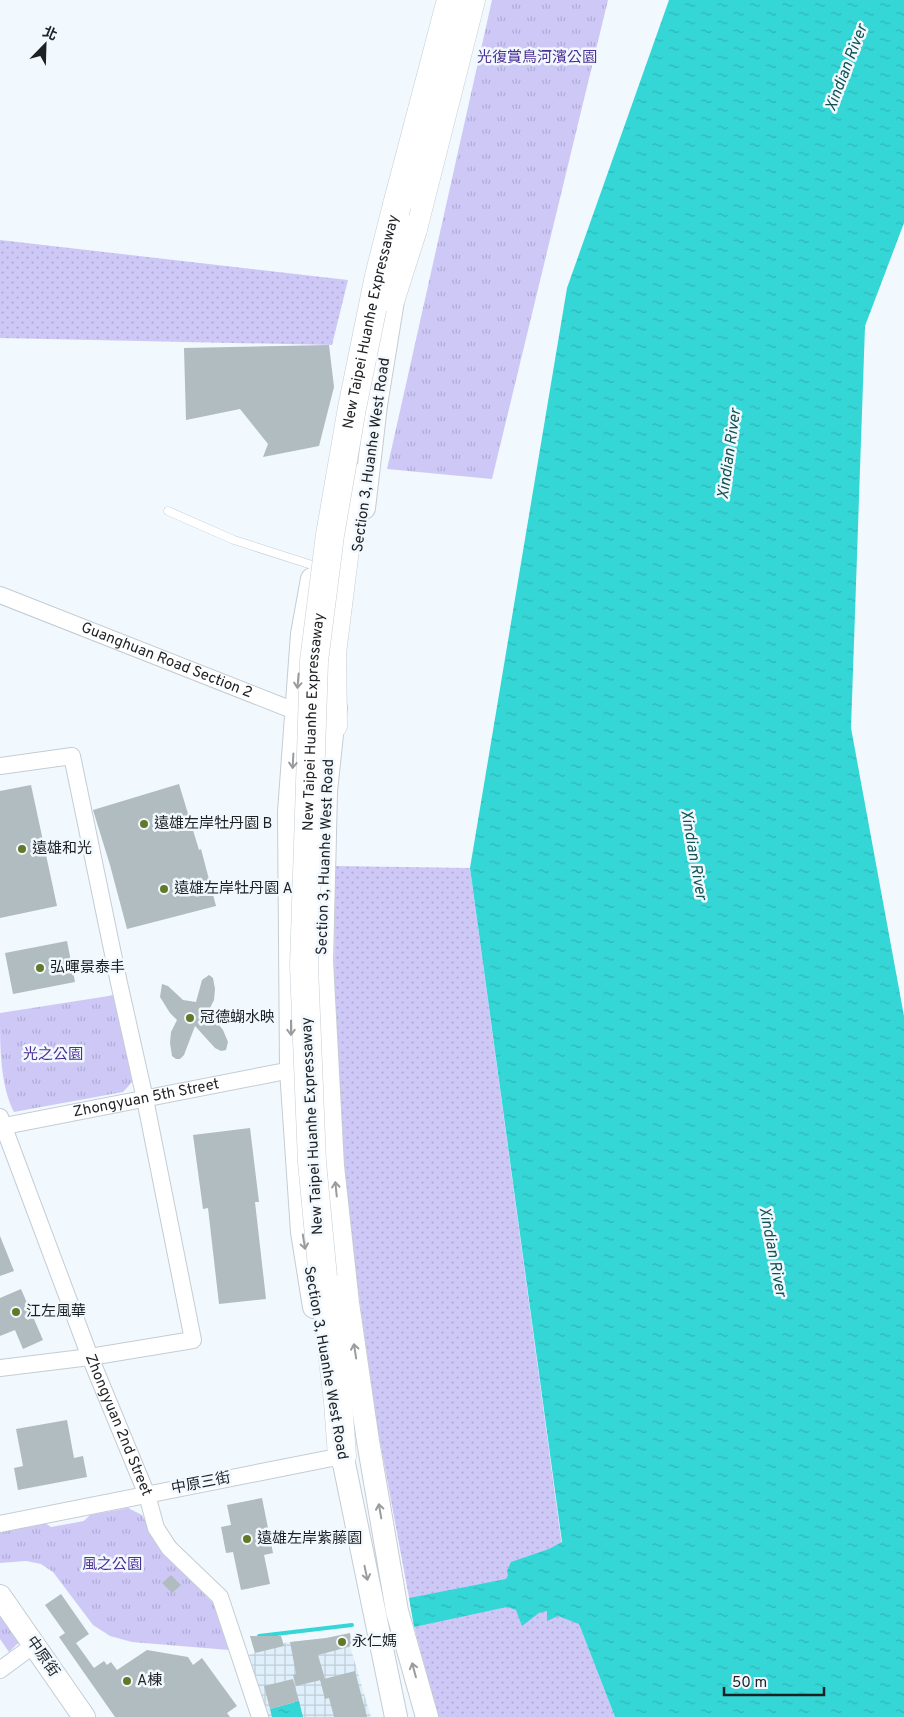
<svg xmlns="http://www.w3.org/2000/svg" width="904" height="1717" viewBox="0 0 904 1717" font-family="Overpass,'Noto Sans TC',sans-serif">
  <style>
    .industrial { fill: url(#industrial-grid) }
    .grass { fill: url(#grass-dots) }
    .park { fill: url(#park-tufts) }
    .water { fill: url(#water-ripples) }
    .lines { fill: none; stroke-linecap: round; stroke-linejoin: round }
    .stream { stroke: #35d6d6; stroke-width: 4 }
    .building { fill: #b0bcbf }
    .lane-casing { stroke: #c4cdd4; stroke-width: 9 }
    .street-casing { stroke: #c4cdd4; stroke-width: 18 }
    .secondary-casing { stroke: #c4cdd4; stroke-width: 24 }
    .highway-casing { stroke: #c4cdd4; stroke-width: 29 }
    .lane { stroke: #fff; stroke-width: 8 }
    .street { stroke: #fff; stroke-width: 16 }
    .secondary { stroke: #fff; stroke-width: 22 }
    .highway { stroke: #fff; stroke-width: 28 }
    .highway-bridge-casing { stroke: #c4cdd4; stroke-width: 29; stroke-linecap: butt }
    .highway-bridge { stroke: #fff; stroke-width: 28 }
    .oneway { stroke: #9a9b9c }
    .poi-dot { fill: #637828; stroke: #f1f8fe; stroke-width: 2 }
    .labels { text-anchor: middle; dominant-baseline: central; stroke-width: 5; stroke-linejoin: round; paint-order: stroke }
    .park-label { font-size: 15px; fill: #4d3095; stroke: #f1f8fe }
    .street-label { font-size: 15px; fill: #1e2124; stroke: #f1f8fe }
    .poi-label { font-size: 15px; fill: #1e2124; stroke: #f1f8fe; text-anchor: start }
    .water-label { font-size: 16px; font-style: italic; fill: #125353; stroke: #f1f8fe }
  </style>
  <defs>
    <pattern id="industrial-grid" width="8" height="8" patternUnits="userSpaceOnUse" patternTransform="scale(1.25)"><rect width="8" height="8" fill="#dfeffb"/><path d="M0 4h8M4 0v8" fill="none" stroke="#bfcdd7"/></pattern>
    <pattern id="grass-dots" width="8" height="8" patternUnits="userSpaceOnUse" patternTransform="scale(1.25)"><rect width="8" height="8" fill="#cec8f7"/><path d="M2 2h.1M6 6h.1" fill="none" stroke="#b0acd4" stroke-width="1.8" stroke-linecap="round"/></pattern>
    <pattern id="park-tufts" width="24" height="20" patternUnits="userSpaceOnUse" patternTransform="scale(1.25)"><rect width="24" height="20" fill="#cec8f7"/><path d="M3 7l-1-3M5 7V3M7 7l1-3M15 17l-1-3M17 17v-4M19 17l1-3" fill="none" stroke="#b0acd4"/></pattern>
    <pattern id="water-ripples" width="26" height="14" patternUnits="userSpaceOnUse" patternTransform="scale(1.25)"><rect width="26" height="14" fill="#35d6d6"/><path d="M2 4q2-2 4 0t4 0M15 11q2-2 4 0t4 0" fill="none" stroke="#2eb7b8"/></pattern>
  </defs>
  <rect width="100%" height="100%" fill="#f1f8fe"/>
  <path class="industrial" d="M250,1636h31l2,7 43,-5 3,13 21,-5 21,71h-106l-20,-61 10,-3z"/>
  <path class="grass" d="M0,240l348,40 -16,65 -332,-7z
    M335,866l135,2 99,730 46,119h-177l-23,-87 -38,-205 -30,-216 -9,-127 -4,-102z"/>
  <path class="park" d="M492,0h116l-116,479 -105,-10z
    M115,995l18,86 -10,11 -109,20c-14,-27 -14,-67 -14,-99z
    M128,1508l14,7 15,27 18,22 40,41 14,45 -97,-8 -22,-6 -17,-11 -40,-53 -12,-8 -15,-3 -26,2v-33l45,-7 6,4 33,-6 6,-6z
    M0,1608l19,34 -10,10 -9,-13z"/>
  <path class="water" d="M669,0h235v223l-39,103 -14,402 53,288v701h-289l-36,-93 -21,-8 -11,5v-10l-8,2 -17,13 -6,-16 -9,-3 -93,20 -5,-29 97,-19 2,-4 -1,-4 4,-9 38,-13 13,-7 -92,-674 97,-580z
    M299,1701l4,16h-31l-2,-8z"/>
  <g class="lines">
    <path class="stream" d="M259,1636l93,-11"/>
  </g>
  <path class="building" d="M329,345l5,42 -15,59 -56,11 5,-13 -28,-35 -54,11 -2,-72z
    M179,784l20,66 2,-1 15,57 -89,23 -17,-64 -17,-55z
    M31,785l26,121 -57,12v-127z
    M67,941l8,41 -62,12 -8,-41z
    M209,975l4,3 2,11 -1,11 -9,18 14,7 4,5 5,12 -2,8 -5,1 -6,-3 -20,-22 -11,29 -4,4h-4l-4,-3 -2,-13 1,-11 6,-12 -7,-7 -10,-16 2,-13 6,2 15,14 13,2 6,-22z
    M250,1128l9,74h-4l11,97 -47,5 -11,-96 -5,1 -10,-74z
    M0,1236l14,35 -14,5z
    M21,1289l22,51 -20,9 -8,-19 -15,6v-38z
    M67,1420l7,38 9,-2 4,21 -69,13 -4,-22 9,-2 -7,-37z
    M262,1498l11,55 -9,2 6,29 -29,6 -8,-38 -7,1 -5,-26 10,-2 -4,-20z
    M171,1575l10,10 -9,8 -10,-10z
    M61,1594l28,40 -13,9 18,25 10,-7 3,4 4,-3 6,8 30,-20 41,7 5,8 9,-7 35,48 -10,7 3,4h-115l-56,-80 6,-4 -20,-28z
    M350,1633l2,13 -34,9 7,24 -29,7 -3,-11 3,-1 -6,-32 36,-4z
    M250,1636h31l3,10 -29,7z
    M355,1671l12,46h-33l-5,-19 -4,1 -5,-19z
    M293,1679l6,22 -29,8 -6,-23z"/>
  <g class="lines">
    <g class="lane-casing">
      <path id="lane" d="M168,511l66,29 81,26"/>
    </g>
    <g class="street-casing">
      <g id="street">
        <path id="s1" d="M0,595l305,120"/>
        <path d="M0,766l72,-10 47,227 26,116 48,241 -103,17 -90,11"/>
        <path id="s2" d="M0,1117l90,240 57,138 9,33 13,20 51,49 40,120"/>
        <path id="s3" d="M0,1127l291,-57"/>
        <path d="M0,1524l342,-68"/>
        <path d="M0,1670l34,-25"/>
      </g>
    </g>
    <g class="secondary-casing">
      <path id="secondary" d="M364,508l12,-103 20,-123
        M312,579l-10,55 -13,178 2,258 11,162 12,75
        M336,708l-3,17 -7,66 -4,170 11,205 15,137 20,138 29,170 30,106
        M339,1439l57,278
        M0,1596l84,121"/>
    </g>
    <g class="highway-casing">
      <path id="highway" d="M397,205l54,-205
        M413,229l58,-229
        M333,725l-1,-72 22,-175
        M323,1277l15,124 4,55"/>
    </g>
    <use href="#lane" class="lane"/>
    <use href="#street" class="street"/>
    <use href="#secondary" class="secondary"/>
    <use href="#highway" class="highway"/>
    <g class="highway-bridge-casing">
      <g id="highway-bridge">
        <path d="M391,298l22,-69"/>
        <path id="s4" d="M323,1277l-11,-115 -8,-196 10,-305 16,-126 22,-127 27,-132 18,-71"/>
      </g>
    </g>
    <use href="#highway-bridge" class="highway-bridge"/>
  </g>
  <defs><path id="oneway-shaft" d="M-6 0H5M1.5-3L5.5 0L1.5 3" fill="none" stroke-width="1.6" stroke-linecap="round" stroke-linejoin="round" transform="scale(1.25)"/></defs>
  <g class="oneway">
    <use href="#oneway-shaft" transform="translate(298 681) rotate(95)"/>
    <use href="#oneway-shaft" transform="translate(293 761) rotate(93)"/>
    <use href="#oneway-shaft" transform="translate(291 1028) rotate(90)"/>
    <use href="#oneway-shaft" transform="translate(336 1189) rotate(-96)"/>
    <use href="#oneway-shaft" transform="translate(304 1242) rotate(81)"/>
    <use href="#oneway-shaft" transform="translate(355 1351) rotate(-99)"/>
    <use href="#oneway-shaft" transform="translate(380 1511) rotate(-100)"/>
    <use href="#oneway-shaft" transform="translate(366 1573) rotate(78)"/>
    <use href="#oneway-shaft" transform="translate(414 1670) rotate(-105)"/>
  </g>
  <g class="poi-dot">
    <circle cx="144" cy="824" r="5"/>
    <circle cx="22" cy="849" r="5"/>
    <circle cx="164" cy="889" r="5"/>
    <circle cx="40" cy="968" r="5"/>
    <circle cx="190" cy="1018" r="5"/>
    <circle cx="16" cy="1312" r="5"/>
    <circle cx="247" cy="1539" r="5"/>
    <circle cx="342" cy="1642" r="5"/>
    <circle cx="127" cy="1681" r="5"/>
  </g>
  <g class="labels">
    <g class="park-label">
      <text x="537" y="58">光復賞鳥河濱公園</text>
      <text x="53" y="1055">光之公園</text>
      <text x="112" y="1565">風之公園</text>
    </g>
    <g class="street-label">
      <text stroke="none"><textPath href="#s4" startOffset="961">New Taipei Huanhe Expressaway</textPath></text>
      <text transform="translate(372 455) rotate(-82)">Section 3, Huanhe West Road</text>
      <text stroke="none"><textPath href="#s1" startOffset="179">Guanghuan Road Section 2</textPath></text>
      <text stroke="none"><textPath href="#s4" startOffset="556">New Taipei Huanhe Expressaway</textPath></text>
      <text transform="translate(326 857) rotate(-88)">Section 3, Huanhe West Road</text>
      <text stroke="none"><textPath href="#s3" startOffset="149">Zhongyuan 5th Street</textPath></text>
      <text transform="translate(313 1126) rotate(-93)">New Taipei Huanhe Expressaway</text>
      <text transform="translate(325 1363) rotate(80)">Section 3, Huanhe West Road</text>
      <text stroke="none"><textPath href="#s2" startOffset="330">Zhongyuan 2nd Street</textPath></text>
      <text transform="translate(201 1484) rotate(-11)">中原三街</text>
      <text transform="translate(42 1657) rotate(55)">中原街</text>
    </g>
    <g class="poi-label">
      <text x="154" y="824">遠雄左岸牡丹園 B</text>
      <text x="32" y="849">遠雄和光</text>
      <text x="174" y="889">遠雄左岸牡丹園 A</text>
      <text x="50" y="968">弘暉景泰丰</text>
      <text x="200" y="1018">冠德蝴水映</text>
      <text x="26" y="1312">江左風華</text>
      <text x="257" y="1539">遠雄左岸紫藤園</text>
      <text x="352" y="1642">永仁媽</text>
      <text x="137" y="1681">A棟</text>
    </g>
    <g class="water-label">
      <text transform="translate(847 68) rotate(-69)">Xindian River</text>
      <text transform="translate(730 454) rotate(-82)">Xindian River</text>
      <text transform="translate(693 855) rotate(80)">Xindian River</text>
      <text transform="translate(772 1252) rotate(79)">Xindian River</text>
    </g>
  </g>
  <g transform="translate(45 45) rotate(23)" stroke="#f1f8fe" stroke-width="4" paint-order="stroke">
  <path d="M0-4L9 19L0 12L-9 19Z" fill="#1e2124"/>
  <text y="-8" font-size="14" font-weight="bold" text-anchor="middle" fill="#1e2124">北</text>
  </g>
  <path d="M724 1687v8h100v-8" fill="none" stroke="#1e2124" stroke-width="2.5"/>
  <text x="732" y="1687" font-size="15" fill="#1e2124" stroke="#f1f8fe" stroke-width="4" paint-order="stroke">50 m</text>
</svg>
